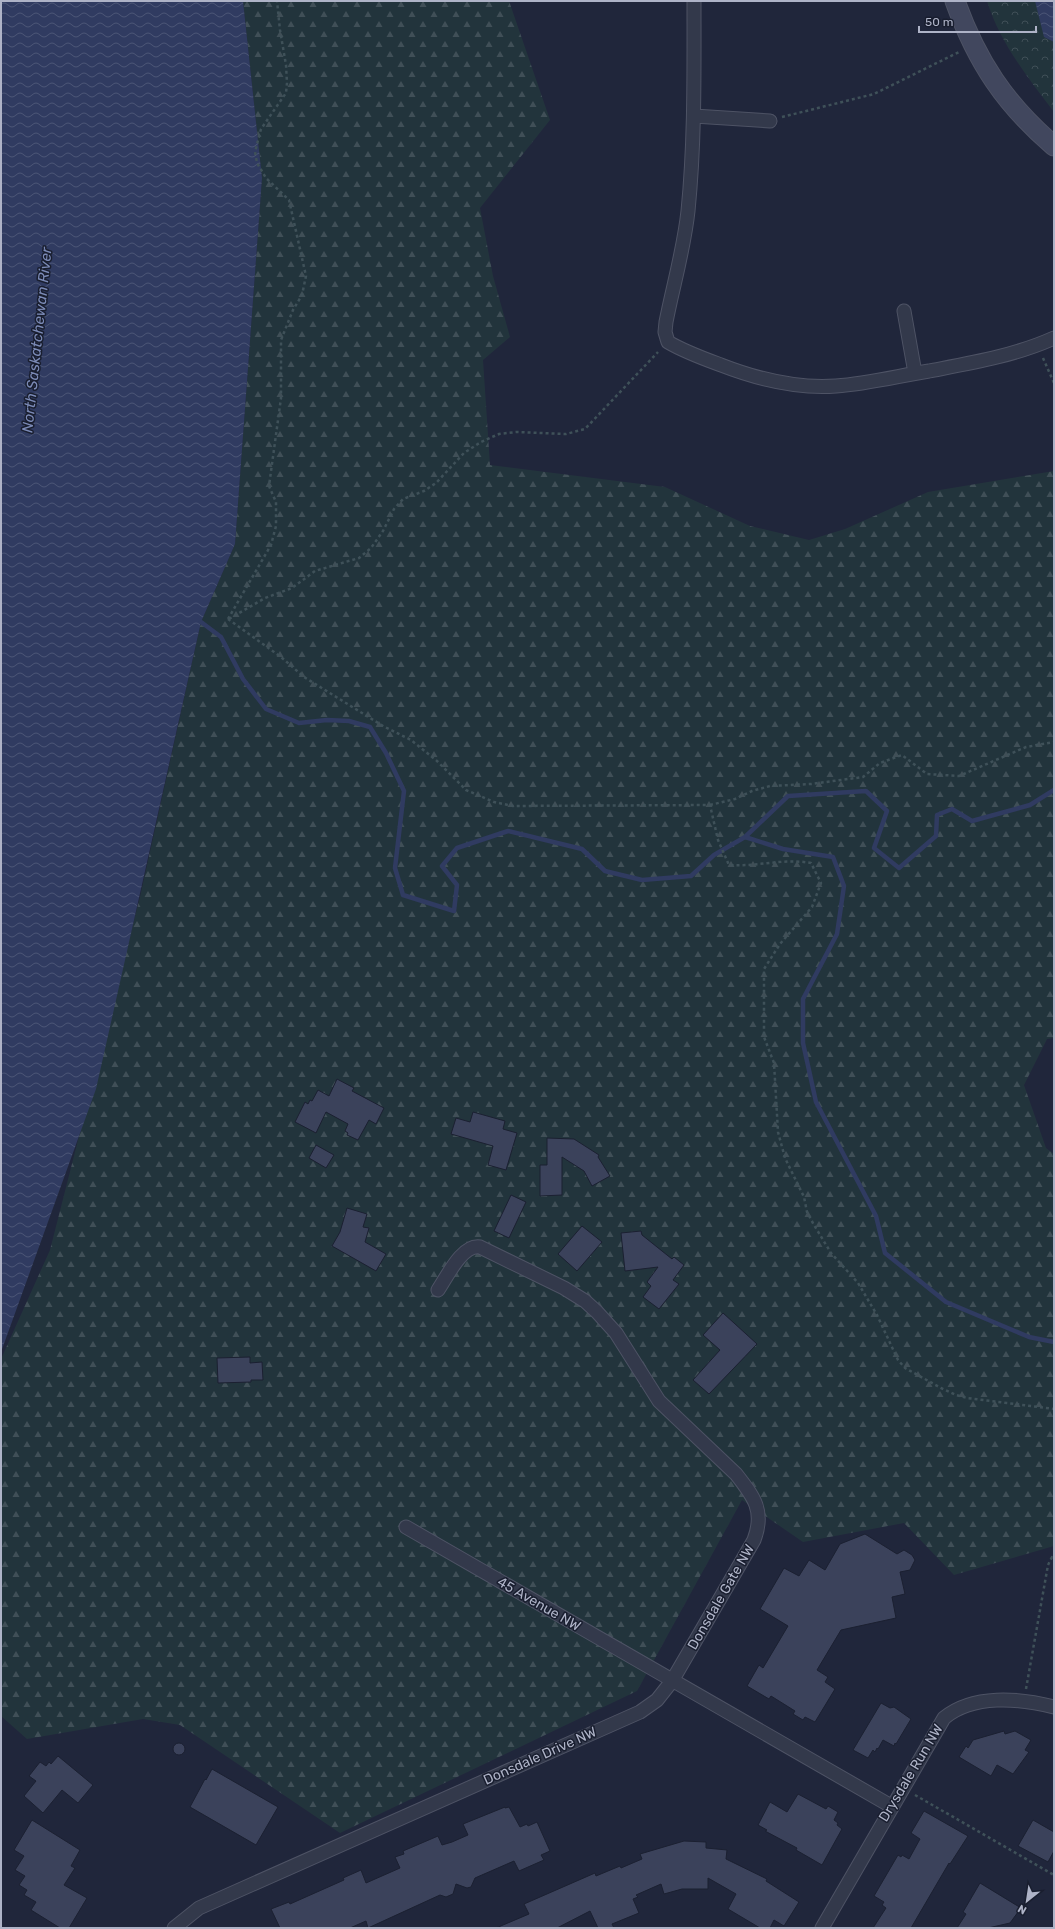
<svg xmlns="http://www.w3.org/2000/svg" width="1055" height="1929" viewBox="0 0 1055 1929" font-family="Rubik,sans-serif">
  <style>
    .forest { fill: url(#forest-firs) }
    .park { fill: url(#park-crowns) }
    .water { fill: url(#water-waves) }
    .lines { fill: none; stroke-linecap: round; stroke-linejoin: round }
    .stream { stroke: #303b61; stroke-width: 4.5 }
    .building { fill: #3b425b; stroke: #1b2031 }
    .street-casing { stroke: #4e5365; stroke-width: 15 }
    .secondary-casing { stroke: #4e5365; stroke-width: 21 }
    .path { stroke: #3f5159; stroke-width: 2.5; stroke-dasharray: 3 3; stroke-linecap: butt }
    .street { stroke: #33394b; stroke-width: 13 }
    .secondary { stroke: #41475e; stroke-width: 19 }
    .labels { text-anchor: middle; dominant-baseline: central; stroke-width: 3; stroke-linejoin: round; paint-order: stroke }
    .street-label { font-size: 14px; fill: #aeb3c7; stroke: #191e2f }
    .water-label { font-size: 15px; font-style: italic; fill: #7b8ab6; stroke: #191e2f }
  </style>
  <defs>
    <pattern id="forest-firs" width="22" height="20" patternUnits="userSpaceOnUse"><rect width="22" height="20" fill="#22343c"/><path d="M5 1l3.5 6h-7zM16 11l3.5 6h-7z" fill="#404f57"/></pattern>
    <pattern id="park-crowns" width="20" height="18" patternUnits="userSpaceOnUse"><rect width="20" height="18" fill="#22343c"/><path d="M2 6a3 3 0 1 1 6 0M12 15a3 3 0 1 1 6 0" fill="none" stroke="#404f57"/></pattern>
    <pattern id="water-waves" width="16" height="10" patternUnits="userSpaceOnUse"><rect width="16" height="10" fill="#303b61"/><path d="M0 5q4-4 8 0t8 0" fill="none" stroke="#4b5576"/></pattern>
  </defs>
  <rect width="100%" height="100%" fill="#20263b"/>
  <path class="forest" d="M243,1h266l41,119 -70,88 13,68 17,61 -27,23 7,105 175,22 85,39 59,14 36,-11 83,-37 126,-21v567l-7,1 -23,46 22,63 8,6v392l-100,29 -50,-52 -101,19 -61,-42 -105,191 -297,142 -160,-108 -37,-6 -116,20 -26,-23v-357l49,-109 90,-353 61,-275 34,-78 27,-366z"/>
  <path class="park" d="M987,1h67v111c-26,-34 -54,-69 -67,-111z"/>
  <path class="water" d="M1,1h242l19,177 -27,366 -34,78 -105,467 -95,263z
    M1035,1h19v41l-10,-5z"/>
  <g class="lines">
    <path class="stream" d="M201,622l20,15 22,42 23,30 33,14 28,-3 22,1 21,6 16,26 18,38 -9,77 8,27 51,16 3,-26 -15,-19 15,-18 51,-17 74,18 23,22 37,9 49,-4 23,-21 31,-18 43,-41 78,-5 21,20 -13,37 25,20 37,-32 1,-21 15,-6 20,12 58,-16 24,-15
      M745,837l38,12 50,8 11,29 -7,48 -34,65v44l13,59 60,114 9,37 61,49 83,35 25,5"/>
  </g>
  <path class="building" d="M337,1079l17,9 -2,3 32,17 -8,16 -7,-4 -11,20 -11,-5 1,-2 -3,-2 3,-7 -22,-12 -10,21 -21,-11 10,-20 3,2 2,-4 2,1 6,-11 11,6z
    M473,1112l32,9 -2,8 14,4 -11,37 -18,-5 5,-19 -42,-12 5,-16 14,4z
    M547,1138l27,1 25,16 -1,2 12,19 -18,10 -8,-15 -22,-14v38l-22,1v-31h7z
    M316,1145l18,10 -8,13 -17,-10z
    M511,1195l15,7 -17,36 -15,-7z
    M347,1208l20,6 -4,13 6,1 -4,14 21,12 -10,17 -44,-25 8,-14z
    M582,1226l20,16 -25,29 -19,-17z
    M641,1231l1,4 30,24 2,-2 10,8 -11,15 6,4 -20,25 -16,-12 8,-11 -4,-4 11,-15 -33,4 -4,-38z
    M723,1313l34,31 -48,50 -16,-14 27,-30 -17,-15z
    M250,1357v6l12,-1 1,18h-12v2l-33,1 -1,-25z
    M865,1534l32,20 7,-4 8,5 3,5 -5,10 -10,2 5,22 -13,3 4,21 -55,12 -24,40 11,7 -3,5 10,7 -20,33 -10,-5 -2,3 -10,-6 2,-3 -24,-15 -2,3 -22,-13 12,-21 4,3 25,-42 -28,-17 24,-41 15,8 10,-16 16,10 15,-26z
    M881,1703l9,5 4,-1 17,12 -15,25 -1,-1 -1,3 -11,-6 -5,9 -1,-1 -2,4 -2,-2 -5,8 -15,-8z
    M1004,1731l1,3 10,-3 16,9 -6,10 4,2 -16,22 -16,-9 -6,11 -32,-19 7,-11 2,2 5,-8z
    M173 1749a6 6 0 1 1 12 0a6 6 0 1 1-12 0Z
    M58,1756l35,29 -15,18 -16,-13 -19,23 -19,-17 12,-15 -7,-5 11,-14 6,4 3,-4 2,2z
    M212,1769l66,38 -22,38 -66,-38 15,-28 1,1z
    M798,1794l28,15 2,-3 10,6 -4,8 4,3 -1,2 5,4 -20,36 -26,-15 1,-2 -32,-17 2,-1 -9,-5 12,-23 17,10z
    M505,1807v1l4,-1 11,20 7,-3 1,2 9,-4 13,29 -9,4 3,5 -25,11 -5,-10 -39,17 -4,9 -4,1 -11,-4 -3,10 -7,3 -6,-2 -72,33 -2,-7 -16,7h-70l-9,-19 18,-7 1,2 54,-24 -1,-2 18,-8 5,13 34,-15 -5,-11 9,-3 -1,-3 35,-15 4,9 10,-3 16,-7 -5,-11z
    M924,1811l44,25 -18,28 -1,-1 -38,65h-38l13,-20 -4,-3 2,-3 -10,-6 24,-41 3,2 1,-2 7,4 11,-20 -9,-6z
    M32,1820l48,30 -9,16 4,2 -11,17 23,13 -18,30h-9l-29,-18 5,-8 -12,-7 3,-5 -8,-5 6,-9 -10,-6 9,-14 -10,-6z
    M1033,1820l21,12v19l-6,11 -30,-16z
    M684,1841l22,1v6l21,2 -1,9 41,20 -1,2 33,21 -15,24 -10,-6 -4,8h-10l-32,-19 8,-15 -28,-16v11h-26l-18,5 -3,-10 -25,11 2,2 -5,2 6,14 -27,11 2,4h-16l-8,-17 -33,17h-61l33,-14 -5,-10 71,-31 1,3 24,-10 1,2 21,-9 -2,-5z
    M980,1883l41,25 -11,15 -22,5h-31l9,-14 -3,-2z"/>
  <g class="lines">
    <g class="street-casing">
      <path id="street" d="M694,1c0,70 1,140 -6,210 -4,38 -15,75 -22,111l-1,10 3,10c17,10 34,16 53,23 36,14 75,24 115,21 31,-2 62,-10 93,-15 42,-8 85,-15 125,-33
        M694,116l76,5
        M904,311l11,62
        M406,1527l485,279
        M174,1928l25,-20 441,-196 17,-12 15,-19 82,-141c11,-29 0,-43 -18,-66l-77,-73 -43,-68 -19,-21 -12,-11 -21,-13 -84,-41c-18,-3 -33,30 -42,43
        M822,1928l122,-210c29,-24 75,-20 110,-11"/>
    </g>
    <g class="secondary-casing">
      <path id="secondary" d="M955,1c22,61 50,103 99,145"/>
    </g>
    <path class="path" d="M782,117l92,-23 85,-42
      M1043,358l11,25
      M228,619l53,38 23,20 79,49 28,14 26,21 29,29 28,12 19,4 197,-1 8,35 11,25c28,2 54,-7 82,-2l10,20 -9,24 -32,37 -16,25v68l10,26 4,69 7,26 19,39 3,15 7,13 17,28 27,30 19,32 21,45 7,8 36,20 15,7 11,3 87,11
      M228,619l43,-74 5,-19v-24l-7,-16 12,-88v-58l12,-30 9,-15 4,-19 -17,-76 -23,-22 -9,-15 -2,-11 6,-23 25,-36 1,-10 -1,-18 -6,-35 -3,-29
      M229,619l36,-21 27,-10 23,-17 44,-13 12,-10 12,-17 11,-22 9,-10 21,-8 12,-8 28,-30 17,-11 18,-8 17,-2 50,2 19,-5 73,-77
      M710,805l25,-6 17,-8 18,-5 41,-2 52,-7 17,-14 22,-8 25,19 32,2 67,-29 28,-5
      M1026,1689l22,-124 4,-8 2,2
      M915,1795l139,80"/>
    <use href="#street" class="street"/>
    <use href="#secondary" class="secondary"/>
  </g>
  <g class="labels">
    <g class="street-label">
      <text transform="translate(721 1597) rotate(-60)">Donsdale Gate NW</text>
      <text transform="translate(539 1604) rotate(30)">45 Avenue NW</text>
      <text transform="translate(540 1756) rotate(-24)">Donsdale Drive NW</text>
      <text transform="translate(911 1773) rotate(-59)">Drysdale Run NW</text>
    </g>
    <g class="water-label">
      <text transform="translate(37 340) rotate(-84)">North Saskatchewan River</text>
    </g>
  </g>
  <rect width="1055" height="1929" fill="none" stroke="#aeb3c7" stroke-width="4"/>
  <g transform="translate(1027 1901) rotate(210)" stroke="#191e2f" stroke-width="3" paint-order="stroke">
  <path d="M0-3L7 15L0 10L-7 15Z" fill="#aeb3c7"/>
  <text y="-6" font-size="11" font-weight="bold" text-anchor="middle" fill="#aeb3c7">N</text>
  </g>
  <path d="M919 26v6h117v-6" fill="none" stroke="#aeb3c7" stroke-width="2"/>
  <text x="925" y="26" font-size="12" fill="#aeb3c7" stroke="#191e2f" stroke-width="3" paint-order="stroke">50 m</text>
</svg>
